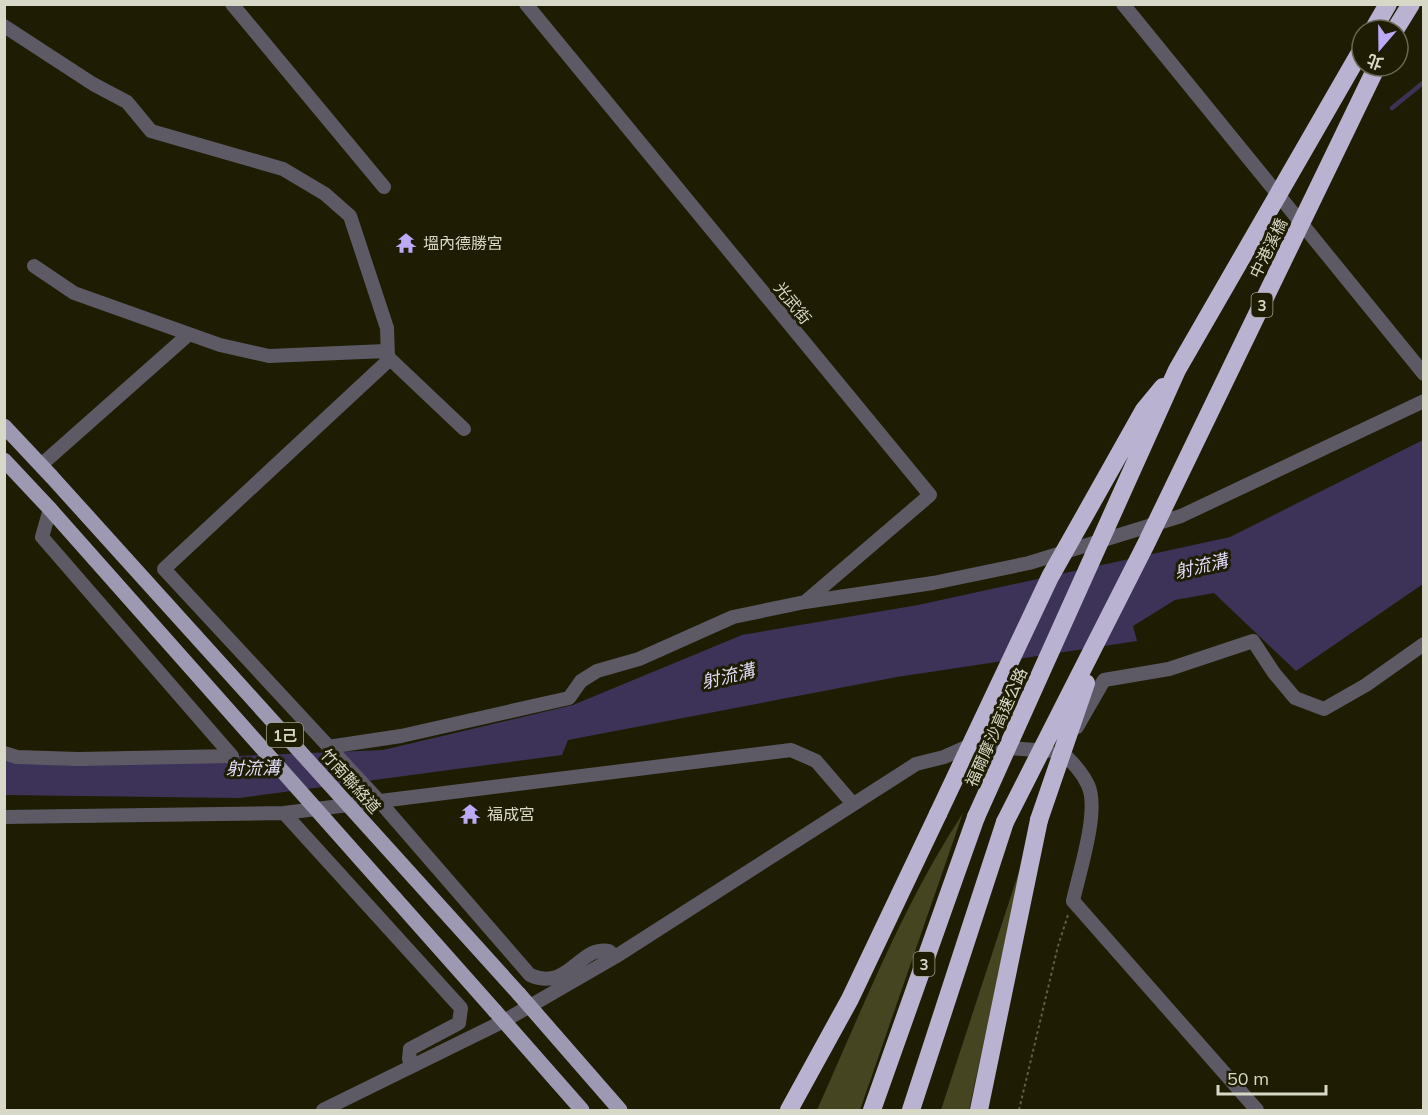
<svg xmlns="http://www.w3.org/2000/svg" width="1428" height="1115" viewBox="0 0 1428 1115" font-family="Mulish,'Noto Sans TC',sans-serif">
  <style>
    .green { fill: #454521 }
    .water { fill: #3d3359 }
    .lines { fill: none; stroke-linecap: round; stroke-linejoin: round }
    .stream { stroke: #3d3359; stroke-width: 4.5 }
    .path { stroke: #5f5e48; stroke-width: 2; stroke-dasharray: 3 3; stroke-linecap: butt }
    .minor { stroke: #5d5a66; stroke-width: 14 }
    .major { stroke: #9e99b3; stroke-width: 15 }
    .highway { stroke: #b9b2d1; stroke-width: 18 }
    .major-bridge { stroke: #9e99b3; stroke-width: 15 }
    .highway-bridge { stroke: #b9b2d1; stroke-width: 18 }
    .labels { text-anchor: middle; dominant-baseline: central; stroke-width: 6; stroke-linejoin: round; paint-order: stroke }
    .shield { fill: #1e1d03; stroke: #a0a08d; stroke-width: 1.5 }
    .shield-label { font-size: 15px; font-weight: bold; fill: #d8d8c8 }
    .poi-label { font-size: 16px; fill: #d8d8c8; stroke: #1e1d03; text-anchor: start }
    .street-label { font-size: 16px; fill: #d8d8c8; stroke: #1e1d03 }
    .water-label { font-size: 18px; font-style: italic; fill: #dfdaf6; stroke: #1e1d03 }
  </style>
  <rect width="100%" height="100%" fill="#1e1d03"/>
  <path class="green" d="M963,813l-103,297h-43c45,-100 85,-204 146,-297z
    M1025,853l-56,257h-28z"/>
  <path class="water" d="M1423,440v144l-127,87 -82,-78 -39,7 -42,26 4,15 -240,36 -329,63 -6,15 -323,43 -234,-3v-34l58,2 320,-13 190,-45 169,-70 176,-30 312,-68z"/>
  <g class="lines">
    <path class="stream" d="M1392,108l32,-26"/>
    <path class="path" d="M1019,1110l39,-164 10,-31"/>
    <path class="minor" d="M232,4l152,183
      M526,4l404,491 -125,107
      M1123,4l301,370
      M4,26l89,58 34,18 24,29 132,38 42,25 25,22 37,112 1,29 76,72
      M34,266l40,27 146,52 49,11 117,-5
      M390,359l-226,210 216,233 150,173c39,17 49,-30 79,-24l6,6
      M41,465l148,-131
      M50,509l-8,28 190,219
      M1077,727l27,-47 65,-11 84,-28 21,32 21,25 29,11 42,-24 58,-41
      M328,747l73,-11 168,-38 12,-17 16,-10 42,-12 94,-42 72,-15 128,-19 96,-20 152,-47 243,-115
      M1062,752c10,10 20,20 26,33 12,25 -9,88 -15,116l184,209
      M4,753l13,4 61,2 154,-3
      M284,813l177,195 -2,15 -49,26 -1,10 6,6
      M4,817l280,-4 507,-63 25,11 37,43
      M323,1110l181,-89 111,-64 301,-193 28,-7 27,-12 77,6"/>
    <path class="major" d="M4,426l47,50
      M4,460l46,49
      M519,994l101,116
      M495,1011l87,99"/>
    <path class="highway" d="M1373,30l15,-26
      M1395,30l16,-26
      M789,1110l61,-111 88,-185
      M872,1110l104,-293
      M911,1110l94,-288
      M979,1110l60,-290"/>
    <path class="major-bridge" d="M51,476l468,518
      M50,509l445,502"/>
    <path class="highway-bridge" d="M938,814l112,-237 94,-167 19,-23
      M976,817l201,-447 185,-321
      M1039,820l47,-137
      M1005,822l141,-278 231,-478"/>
  </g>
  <defs>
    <g id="temple-bare" transform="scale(1.62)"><path d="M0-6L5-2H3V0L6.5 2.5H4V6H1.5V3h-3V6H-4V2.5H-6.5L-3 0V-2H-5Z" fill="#bcaaf6" stroke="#1e1d03" stroke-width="2.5" paint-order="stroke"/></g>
  </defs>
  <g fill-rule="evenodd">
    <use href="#temple-bare" x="406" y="243"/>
    <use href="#temple-bare" x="470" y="814"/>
  </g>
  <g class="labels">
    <g class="shield">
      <rect x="1251.5" y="293" width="21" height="24" rx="4.5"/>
      <rect x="267" y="723" width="36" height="24" rx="4.5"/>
      <rect x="913.5" y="952" width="21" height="24" rx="4.5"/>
    </g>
    <g class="shield-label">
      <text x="1262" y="305">3</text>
      <text x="285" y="735">1己</text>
      <text x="924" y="964">3</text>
    </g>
    <g class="poi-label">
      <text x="423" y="243">塭內德勝宮</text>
      <text x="487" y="814">福成宮</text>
    </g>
    <g class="street-label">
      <text transform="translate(1268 248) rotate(-64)">中港溪橋</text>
      <text transform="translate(793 303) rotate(51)">光武街</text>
      <text transform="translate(996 727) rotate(-66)">福爾摩沙高速公路</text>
      <text transform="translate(351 781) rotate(48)">竹南聯絡道</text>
    </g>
    <g class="water-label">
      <text transform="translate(1201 566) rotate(-13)">射流溝</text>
      <text transform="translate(728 676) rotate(-14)">射流溝</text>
      <text transform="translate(253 768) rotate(-1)">射流溝</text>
    </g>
  </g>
  <rect width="1428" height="1115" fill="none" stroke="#d8d8c8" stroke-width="12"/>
  <g transform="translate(1380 48) rotate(200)"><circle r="28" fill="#1e1d03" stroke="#686852" stroke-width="1.5"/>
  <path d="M0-4.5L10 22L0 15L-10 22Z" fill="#bcaaf6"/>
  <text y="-9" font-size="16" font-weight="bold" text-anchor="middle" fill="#d8d8c8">北</text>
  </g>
  <path d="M1218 1085v9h108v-9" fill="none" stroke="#d8d8c8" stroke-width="3"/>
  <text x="1227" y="1085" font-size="18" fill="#d8d8c8" stroke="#1e1d03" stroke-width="4.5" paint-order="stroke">50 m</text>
</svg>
